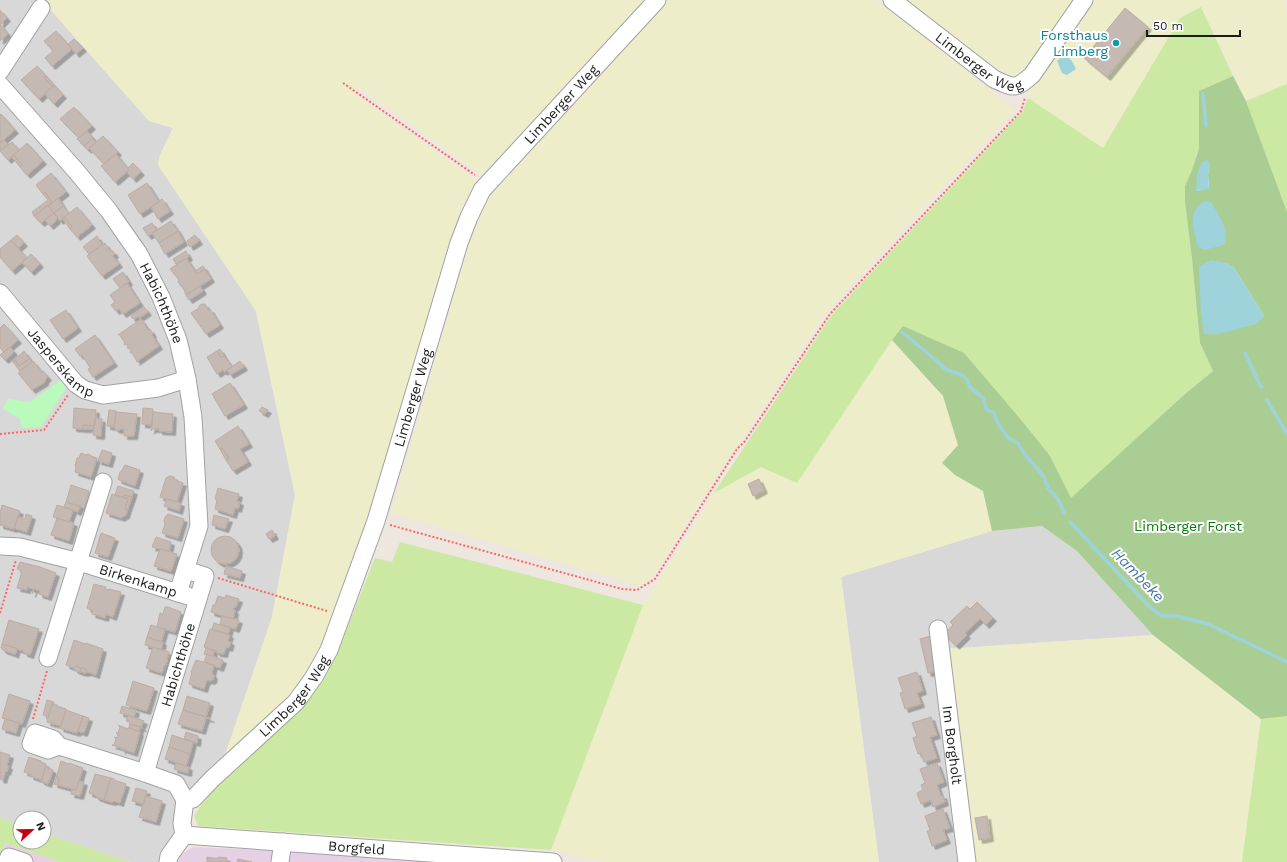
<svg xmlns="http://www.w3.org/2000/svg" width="1287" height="862" viewBox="0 0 1287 862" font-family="'Work Sans',sans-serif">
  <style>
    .residential { fill: #d9d8d8 }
    .industrial { fill: #e6d1e4 }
    .farmland { fill: #ededca }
    .grass { fill: #cbe9a3 }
    .forest { fill: #a9cd93; fill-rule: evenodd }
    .park { fill: #bafaba }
    .water { fill: #9fd3dc }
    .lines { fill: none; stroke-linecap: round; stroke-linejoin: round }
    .stream { stroke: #9fd3dc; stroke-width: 3.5 }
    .building { fill: #c4b9b3; stroke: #beaca2; filter: url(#shadow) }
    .minor-casing { stroke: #a2a2a2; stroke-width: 19 }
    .path { stroke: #fc6662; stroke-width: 2; stroke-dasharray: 2 2; stroke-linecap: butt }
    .minor { stroke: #fff; stroke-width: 17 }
    .culture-dot { fill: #0f9aa8; stroke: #fff; stroke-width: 1.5 }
    .labels { text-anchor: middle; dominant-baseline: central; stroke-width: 4; stroke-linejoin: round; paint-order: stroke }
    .culture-label { font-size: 14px; fill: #0d838f; stroke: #fff; text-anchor: end }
    .street-label { font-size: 14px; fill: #1b1b1b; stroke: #fff }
    .park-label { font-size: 14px; fill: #09780a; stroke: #fff }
    .water-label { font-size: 15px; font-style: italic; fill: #447aa3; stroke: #fff }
  </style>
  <defs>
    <filter id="shadow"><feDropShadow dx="3.5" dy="3.5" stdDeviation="0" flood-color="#0004"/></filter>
  </defs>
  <rect width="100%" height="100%" fill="#ede7e0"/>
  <path class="residential" d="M0,0h42l107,121 24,7 -13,27 -2,10 98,146 39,184 -23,122 -49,144 -29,29 -18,47 -12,13 -5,12h-29l-86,-29v-15h-24v7l-20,-7z
    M1042,526l35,25 76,84 -208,14 -10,30 27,183h-83l-38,-285 151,-46z"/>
  <path class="industrial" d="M5,843l55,19h-60v-8z
    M193,847l166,7 89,8h-270l1,-6z"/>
  <path class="farmland" d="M42,0h602l-162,175 -123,-88 -6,6 124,87 -14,24 -12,33 -80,279 -34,102 -41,78 -73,65 49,-144 23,-122 -39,-184 -98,-146 2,-10 13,-27 -24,-7z
    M668,0h208l139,110 -188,201 -84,127 -8,10 -83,130 -12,8 -249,-73 85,-294 14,-23z
    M905,0h171l-48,72 -13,5 -13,-6 -55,-39z
    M1087,0h196l4,11v73l-41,17 -45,-94 -98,142 -75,-51 1,-11z
    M892,340l51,56 15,49 -3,30 28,16 9,40 -151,46 38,285h-275l-53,-12 92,-245 71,-112 47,-26 36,16z
    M1153,635l108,84 -19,143h-267l-30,-213z"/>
  <path class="grass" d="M1201,7l32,69 -34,15v58l-7,21 -7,16v16l7,57 8,84 13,28 -28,23 -114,105 -21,-43 -147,-130 -11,14 -95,143 -36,-16 -47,26 117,-177 192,-205 5,-13 75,50 77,-130z
    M1287,84v128l-41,-111z
    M400,542l243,63 -92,245 -353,-24 -4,-10 8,-12 19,-22 82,-75 19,-25 16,-31 37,-93 17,4z
    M1287,716v146h-45l19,-143z
    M0,818l20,7v17h24v-9l86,29h-70l-55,-19 -5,11z"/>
  <path class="forest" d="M1233,76l13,25 41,111v504l-26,3 -108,-84 -76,-84 -35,-25 -50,5 -9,-40 -28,-16 -13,-12 16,-18 -15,-49 -51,-56 11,-14 61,27 58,68 28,35 21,42 114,-104 28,-23 -13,-28 -8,-84 -7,-57v-16l7,-16 7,-21v-58zM1210,164l-2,10 1,14 -12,3 1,-18zM1226,263l8,5 22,35 8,13 -9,8 -14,3z"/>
  <path class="park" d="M61,380l6,7 -26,40 -19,1 -2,-9 -17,-10 5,-10 22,3z"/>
  <path class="water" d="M1066,55l6,6 4,8 -9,6 -5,-2 -5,-12 4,-4z
    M1207,160l3,4 -2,10 1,15 -13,2 2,-18 3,-10z
    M1205,201l6,1c8,14 19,27 13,43l-20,5 -6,-3c-4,-17 -12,-37 7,-46z
    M1211,260l15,3 8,5 30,48 -9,8 -36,10h-15l-3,-21 -2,-46z"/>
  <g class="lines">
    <path class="stream" d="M1203,94l3,32
      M902,332l36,30 7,7 17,6 5,5 3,7 14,12 2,10 8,4 3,9 11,16 10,5 5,9 21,25 4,12 6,5 6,9 4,10
      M1245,353l16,34
      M1267,400l20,34
      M1070,522l77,82 14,12h16l31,8 79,38"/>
  </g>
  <path class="building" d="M1125,8l23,19 -41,50 -23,-19z
    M0,10l7,8 -7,7z
    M0,24l8,10 -8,7z
    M56,31l16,18 -20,17 -7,-8 8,-7 -9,-10z
    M74,39l9,9 -7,6 -8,-10z
    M37,66l9,10 -2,1 8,9 2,-1 -15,14 -18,-19z
    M46,76l8,9 -2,1 -8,-9z
    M54,85l9,10 -9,9 -9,-10z
    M74,107l18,19 -13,12 -19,-19z
    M1,114l14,16 -15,13v-28z
    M87,131l6,7 -9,8 -7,-7z
    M103,136l15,16 -14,12 -15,-16z
    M92,138l4,4 -8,8 -4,-4z
    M4,140l4,4 -8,7v-8z
    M12,142l7,8 -11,10 -8,-9z
    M27,143l16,18 -16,14 -7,-8 2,-2 -8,-10z
    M116,154l13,16 -14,12 -14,-16z
    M14,155l8,10 -2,2 -8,-10z
    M133,163l8,9 -8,7 -6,-7 2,-2 -1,-2z
    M51,173l15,19 -18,14 4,-4 -7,-10 -2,2 -7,-9z
    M147,183l12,19 -19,12 -12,-19z
    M45,192l7,10 -18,14 -2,-4 16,-12 -5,-6z
    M58,198l5,8 -9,7 -6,-7z
    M162,199l8,12 -12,8 -7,-12z
    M48,205l6,8 -13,10 -7,-7z
    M63,206l6,7 -9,8 -6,-8z
    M77,207l15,18 -15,12 -7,-8 2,-2 -7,-9 -3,1z
    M54,213l4,5 -2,1 1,1 -7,6 -5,-6z
    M65,218l7,9 -2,2 -7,-10z
    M171,221l7,10 -19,12 -7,-10z
    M152,223l5,7 -9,6 -5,-8z
    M178,231l6,11 -19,12 -6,-11z
    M17,235l7,8 -6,5 -7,-8z
    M195,235l4,6 -9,6 -3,-6z
    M97,236l5,9 -13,9 -6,-7z
    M11,240l16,18 -15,13 -12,-14v-8z
    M105,243l5,8h3l2,3 -2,2 6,8 -17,12 -15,-20z
    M186,251l3,6 -13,7 -3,-5z
    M31,254l9,10 -9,8 -9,-10z
    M186,258l11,16 8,-5 6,10 -25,16 -3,-8 -2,-1 -3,-4 1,-2 -9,-11z
    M203,266l2,3 -8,5 -2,-3z
    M123,272l6,10 -9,6 -7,-9z
    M127,283l13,20 -17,11 -4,-5 -3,2 -5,-6 4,-3 -5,-7z
    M200,286l3,5 -14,9 -3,-5z
    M202,304h3l3,6 2,-1 10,16 -14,9 -15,-21 8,-5v-2z
    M144,307l4,5 -9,6 -1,-2 -5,3 -2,-3z
    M66,310l12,18 -15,11 -13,-19z
    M141,319l7,11 2,-1 3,5 -1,1 7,11 -23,16 1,-1 -6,-9 -1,1 1,-2 -5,-7 -2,1 1,-2 -6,-9 -1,1z
    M4,324l14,16 -14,12 -4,-4v-20z
    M95,335l19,28 -21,14 -5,-8 2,-1 -8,-13 -2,1 -5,-7z
    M10,347l4,5 -9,8 -5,-5z
    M220,349l4,7 -3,1 -4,-6z
    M24,351l8,11 -3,-3 -10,7 -4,-6 -3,2z
    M217,351l4,6 3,-1 8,11 -8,5 -1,-2 -6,4 -10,-17z
    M29,359l3,3 -12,9 -7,-9 2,-2 4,6z
    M33,361l9,11 1,-1 5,6 -3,3v2l-13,8 -14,-17z
    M240,361l4,6 -14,8 -3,-5z
    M230,383l14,22 -19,11 -13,-22z
    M262,407l6,3 -3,4 -6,-3z
    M74,408l22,2 -1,16 -12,-1v4l-10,-1z
    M143,408l10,1 -1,16 -10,-1z
    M109,410l7,1 -2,16 -7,-1z
    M116,412l21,2 -3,22h-10v-7l-7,1 -3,-2z
    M153,412l20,2 -1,18 -13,-1v-2h-7l-1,2z
    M95,418l7,1 -1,17 -8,-1z
    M83,425l11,1v3h-11z
    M238,426l11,18 -9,5 8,13 -15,9 -7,-11 3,-2 -7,-10 -2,1 -5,-8z
    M222,448l7,10 -3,2 -6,-11z
    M102,450l10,3 -3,11 -11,-3z
    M81,453l5,2 3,-1 2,2 6,2 -6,19 -16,-5 1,-5 -1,-1 2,-8h2z
    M125,465l15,5 -5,16 -16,-6 -1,-1 2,-7 2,-1 2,-5z
    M170,476l4,1 1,3 8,3 -6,19 -17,-5 6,-19z
    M759,479l5,11 -11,6 -5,-12z
    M71,485l18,6 -5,17 -18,-6z
    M118,486l16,5 -2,6 -8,-2 -1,2 -8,-2z
    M218,488l21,6 -2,7 3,1 -2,7 -3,-1 -2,7 -18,-6 2,-9 -2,-1z
    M112,494l16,5 -3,9 2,3 -1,4 -4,2v1l-16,-5z
    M124,495l8,2 -5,14 -2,-3 3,-9 -5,-2z
    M167,499l14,4 -2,8 -15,-5z
    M66,502l14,4 -2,6 -14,-5z
    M2,505l18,6 -6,18 -14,-4v-12z
    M57,505l16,5 -4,12 -16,-5z
    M26,514l6,2 -5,16 -13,-4 4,-11 7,2z
    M168,514l16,5 -6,19 -16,-5 3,-9 -1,-3 1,-4z
    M214,515l15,4 -4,10 -13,-4z
    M57,518l17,5 -5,18 -18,-6z
    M272,530l3,6 -6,3 -3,-5z
    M101,533l14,5 -7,19 -13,-4z
    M211 550a14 14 0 1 1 28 0a14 14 0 1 1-28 0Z
    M156,537l15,5 -2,9 -17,-4z
    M160,549l17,5 -6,17 -17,-5z
    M20,562l20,5 16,6 -8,24 -9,-3 1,-3 -6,-2 -2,5 1,-5 -6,-2v3l-10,-2 5,-17 -5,-2z
    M226,566l16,5 -2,7 -16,-4z
    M94,584l12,3 -1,2 4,1v-1l12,3 -8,25 -7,-3 -1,4 -13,-4 1,-3 -6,-3z
    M226,595l13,4 -3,8 -3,1 2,3 -2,8 -22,-7 2,-7h2l3,-9 7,2z
    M977,602l16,16 -7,7 -6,-6 -15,14 2,2 -11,11 -12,-12 9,-9 -3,-3 17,-16 3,3z
    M165,607h3l13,5 -6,20 -18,-5 3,-14 3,1z
    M222,616l17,4 -3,9 -16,-5z
    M9,620l30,9 -9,26 -6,-2v-2l-22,-7z
    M214,623l16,5 -2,6 -16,-5z
    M151,625l14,4 -4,13 -14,-5z
    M210,629l20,6 -2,6 3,1 -2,6 -3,-1 -2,7 -7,-1 -1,-2 -12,-4z
    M931,636l7,35 -10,2 -8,-34z
    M147,637l16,5 -2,8 -16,-5z
    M74,640l12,4v-1l17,6 -7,26 -8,-3 -2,-3 -4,-1 -2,4 1,-4 -5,-2 -2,2 -8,-3z
    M2,644l15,4 -2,7 -1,-1 -11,-4 -2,-2z
    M153,647l16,5 -3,13 -2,1 -2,7 -16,-5z
    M206,648l8,3 -1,5 -9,-2z
    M207,654l16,6 -3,8 -16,-6z
    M196,660l18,5 -2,8 2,3 -1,4 -3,1 -3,-1 -3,9 -15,-5 3,-12h-1z
    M76,666l5,2 -1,4 -5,-2 -1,-2z
    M82,668l4,1 2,3 -3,1 -5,-1z
    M917,672l6,19 -6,2 4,11 -16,5 -5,-16 3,-1 -5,-14z
    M133,681l21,7 -7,23 -21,-6z
    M9,694l21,7 -8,23 -20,-6z
    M187,696l23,7 -4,14 -23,-7z
    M47,700l7,2 -1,3 -1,-1 -4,13 -5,-2z
    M52,704l14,5 -5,17 -14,-4z
    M122,706l14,4 -2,7 -14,-4z
    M66,710l17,6 -6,17 -17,-5z
    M183,710l23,7 5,2 -5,-1 -4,13 -24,-7z
    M128,715l16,6 -3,6 2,1 -13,-4v-2l-4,-1z
    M83,716l6,2 -5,15 -6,-2z
    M931,717l6,18 -7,2 7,21 -13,4 -3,-9 -3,1 -5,-16 4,-2 -5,-13z
    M5,719l14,4 -3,10 -14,-4z
    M130,724l11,3 -2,4 -10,-3z
    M118,725l10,4 2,-3 -1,2 11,4 -6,21 -11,-4 -1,2v-3l-10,-3h2l2,-6 -2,-2 3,1 1,-4 -2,-1h2l2,-6z
    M186,732l12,4 -1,7 -13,-4z
    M172,735l21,7 -3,12 -21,-7z
    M169,747l21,7 -4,12 -21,-7z
    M0,752l10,3 -3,10 2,1 -2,6 -1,-1 -3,9 -3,-1z
    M29,757l12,4v1l5,2 -4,16 -12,-4 1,-2 -7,-2z
    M61,761l8,3v-1l14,5 -7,22 -18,-5 1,-5 -2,-5z
    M176,763l13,4 -1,6 -14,-4z
    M937,763l7,19 -7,3 4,11 2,-1 2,7 -12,5 -2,-7 -10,4 -4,-11 6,-3 -2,-5 4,-2 -5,-14z
    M46,767l7,3 -5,14 -7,-3z
    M95,774l16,4 -7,22 -8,-3 -1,-2 -6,-2z
    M57,775l2,5 -1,5 -4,-1z
    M111,778l3,1v1l12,4 -6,19 -5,-2 -3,1 -8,-2z
    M79,781l5,1 -4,14 -9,-2 1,-5 4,1z
    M136,788l11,3 -4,13 -11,-3z
    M146,796l16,5 -6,21 -17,-5z
    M943,809l7,19 -7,2 4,10 -15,6 -5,-15 3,-1 -5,-14z
    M987,816l3,22 -11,2 -4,-22z
    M207,857l11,2v-2l9,1 -1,4h-19z
    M238,859l14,3h-15z"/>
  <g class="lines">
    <g class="minor-casing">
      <g id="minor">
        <path id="s1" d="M892,0l102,79c20,9 21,11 38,-4l52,-75"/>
        <path d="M0,71l41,-63"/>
        <path id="s2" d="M0,85l77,87 32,39 30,43 22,43 17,43 9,39 6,38 6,109 -21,67"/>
        <path id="s3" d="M0,293l76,91 9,6 18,5 55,-7 29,-9"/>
        <path id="s4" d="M0,546l20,1 59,15 109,34"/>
        <path id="s5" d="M938,629l29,233"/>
        <path d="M48,658l55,-176"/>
        <path d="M59,746l-11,4 -17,-6 4,-11 18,6 6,7 86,27 31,11 9,16"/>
        <path id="s6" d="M145,773l60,-197 -19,-6"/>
        <path id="s7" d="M185,800l8,-1 19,-20 84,-77 18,-25 15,-27 47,-129 83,-278 10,-26 13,-27 175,-190"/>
        <path id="s8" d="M184,835l369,27"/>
        <path d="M7,862l2,-5 15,5"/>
        <path d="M168,862l1,-6 15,-21 -2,-12 3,-23"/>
        <path d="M280,862l3,-20"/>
      </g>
    </g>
    <path class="path" d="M343,83l132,92
      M0,434l44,-4 24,-35
      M390,525l232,64 15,1 18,-11 82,-130 8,-8 85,-127 191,-203 4,-13
      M218,578l109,33
      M0,613l16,-53
      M33,719l14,-48"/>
    <use href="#minor" class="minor"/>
  </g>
  <circle class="culture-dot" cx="1116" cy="43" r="4"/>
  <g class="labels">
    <g class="culture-label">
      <text x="1108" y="35">Forsthaus<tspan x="1108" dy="16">Limberg</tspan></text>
    </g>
    <g class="street-label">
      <text stroke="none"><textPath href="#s1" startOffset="108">Limberger Weg</textPath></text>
      <text stroke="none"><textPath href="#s7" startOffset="813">Limberger Weg</textPath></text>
      <text stroke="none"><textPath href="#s2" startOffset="273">Habichthöhe</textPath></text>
      <text stroke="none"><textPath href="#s3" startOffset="93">Jasperskamp</textPath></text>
      <text stroke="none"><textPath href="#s7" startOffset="477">Limberger Weg</textPath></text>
      <text stroke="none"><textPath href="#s4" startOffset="143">Birkenkamp</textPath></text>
      <text stroke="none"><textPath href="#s6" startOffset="113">Habichthöhe</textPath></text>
      <text stroke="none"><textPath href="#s7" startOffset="153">Limberger Weg</textPath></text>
      <text stroke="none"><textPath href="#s5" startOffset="117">Im Borgholt</textPath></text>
      <text stroke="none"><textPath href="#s8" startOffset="173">Borgfeld</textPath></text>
    </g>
    <g class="park-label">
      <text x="1188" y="526">Limberger Forst</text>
    </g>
    <g class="water-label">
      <text transform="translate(1138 575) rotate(46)">Hambeke</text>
    </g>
  </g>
  <g transform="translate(32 830) rotate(68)"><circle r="19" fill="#ffffff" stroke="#a4a4a4"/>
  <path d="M0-3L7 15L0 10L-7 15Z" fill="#c5000f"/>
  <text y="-6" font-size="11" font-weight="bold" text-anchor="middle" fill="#1b1b1b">N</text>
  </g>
  <path d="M1147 30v6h93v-6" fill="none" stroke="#1b1b1b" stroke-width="2"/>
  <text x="1153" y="30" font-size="12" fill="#1b1b1b" stroke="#ffffff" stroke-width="3" paint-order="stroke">50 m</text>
</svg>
